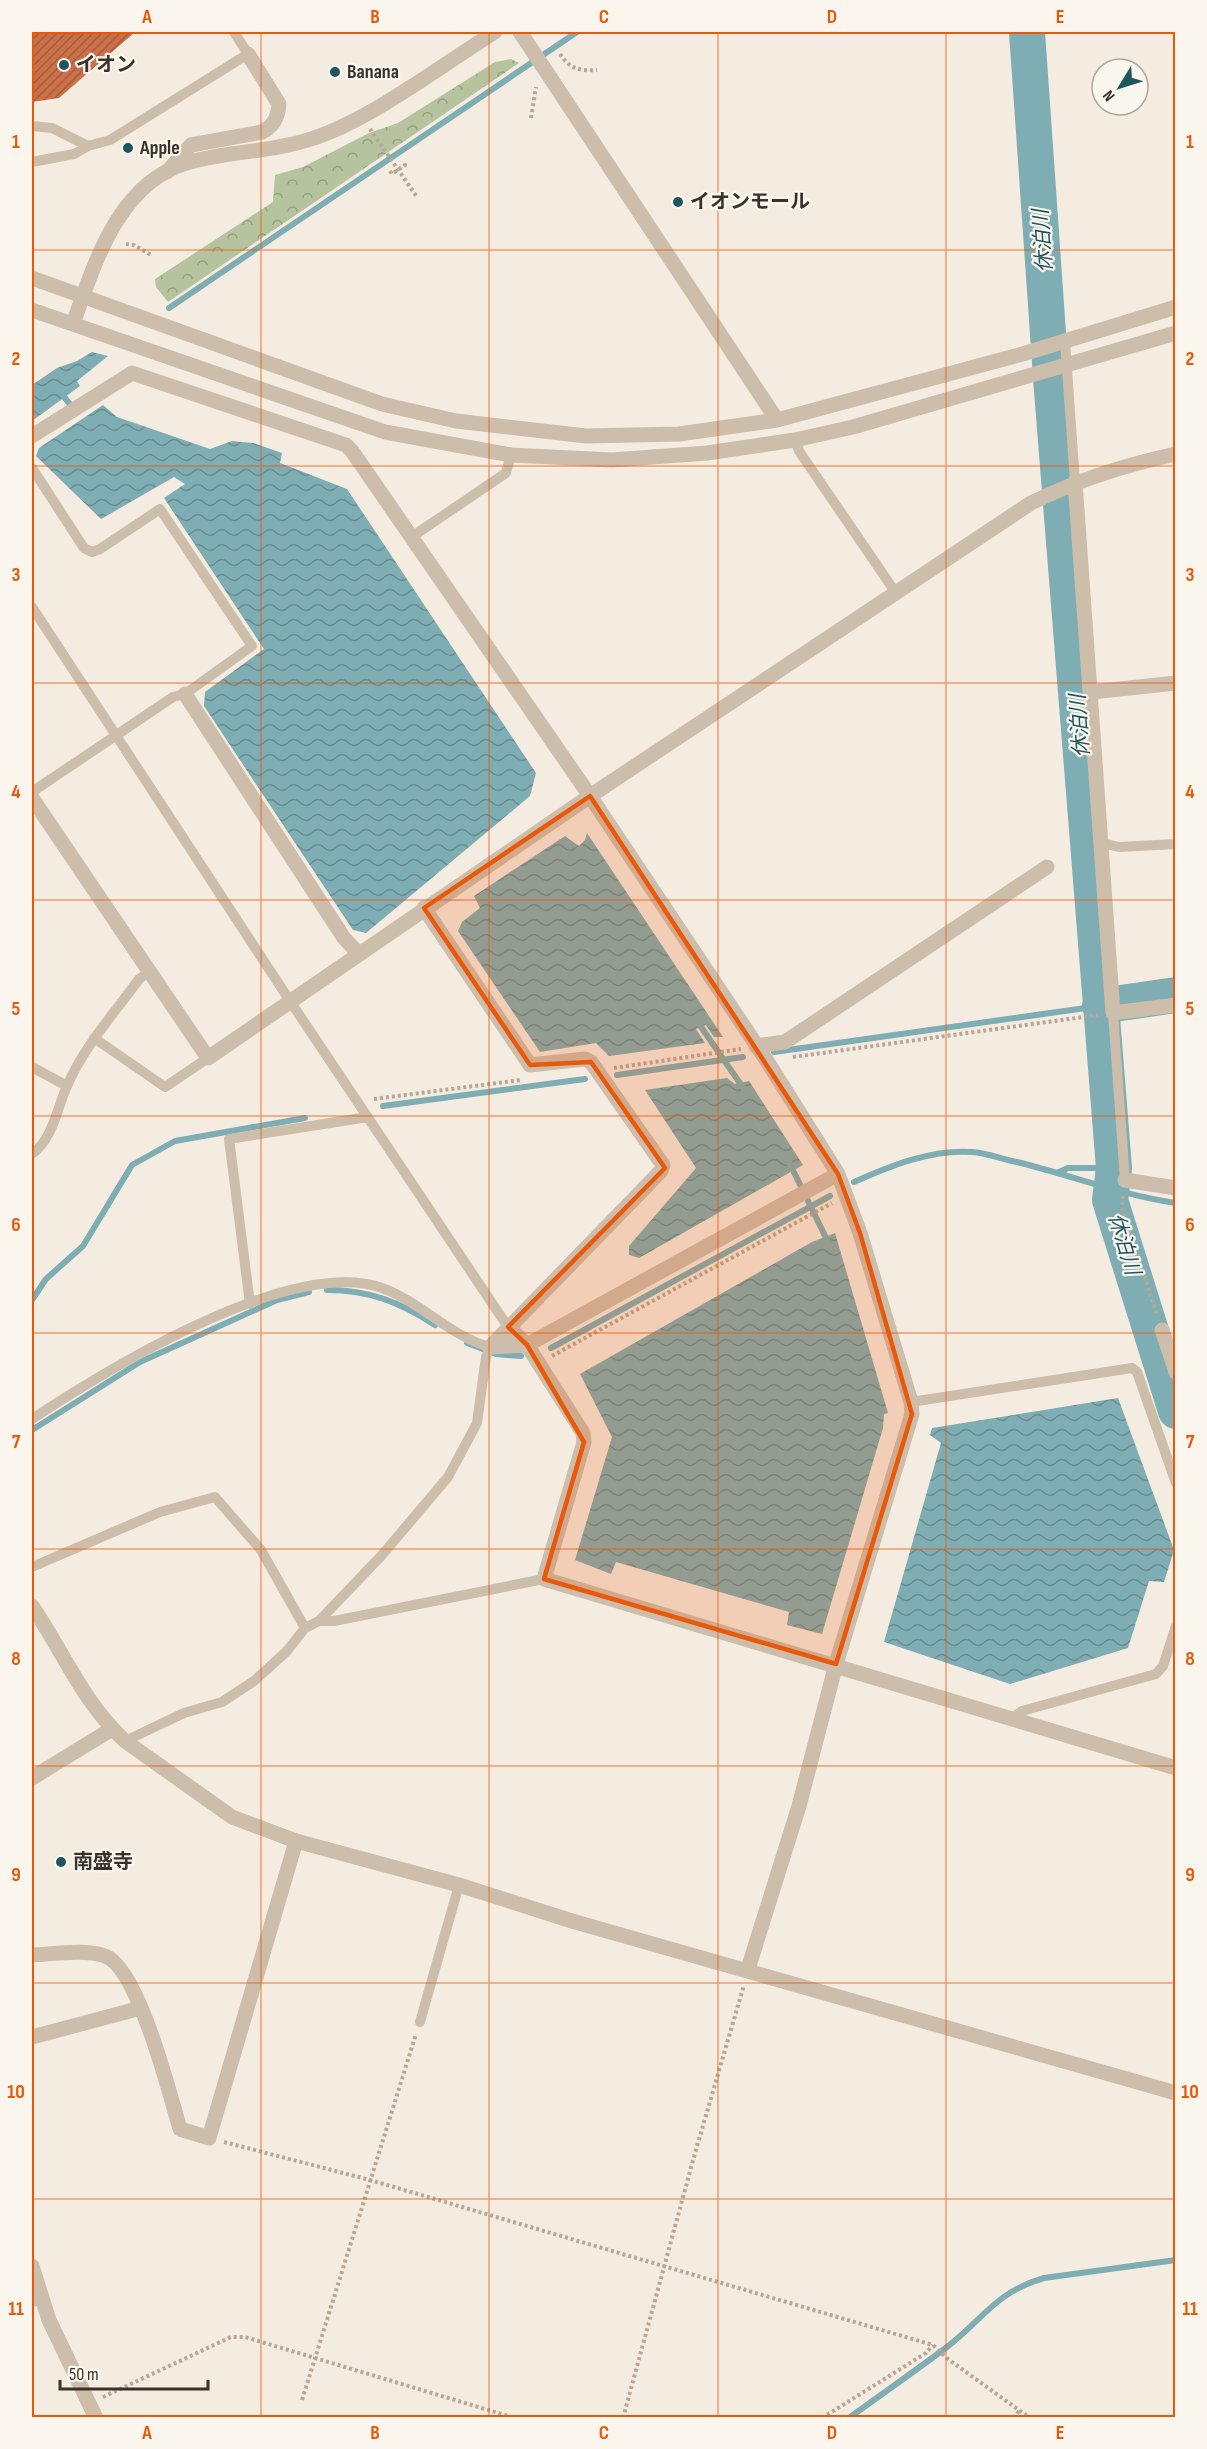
<svg xmlns="http://www.w3.org/2000/svg" width="1207" height="2449" viewBox="0 0 1207 2449" font-family="'Sofia Sans Condensed','Noto Sans JP',sans-serif">
  <style>
    .forest { fill: url(#forest-crowns) }
    .water { fill: url(#water-waves) }
    .lines { fill: none; stroke-linecap: round; stroke-linejoin: round }
    .stream { stroke: #7eadb3; stroke-width: 6 }
    .river { stroke: #7eadb3; stroke-width: 36 }
    .building { fill: url(#building-hatch) }
    .path { stroke: #b9a795; stroke-width: 4; stroke-dasharray: 3 3; stroke-linecap: butt }
    .service { stroke: #cdbdab; stroke-width: 10 }
    .minor { stroke: #cdbdab; stroke-width: 15 }
    .tertiary { stroke: #cdbdab; stroke-width: 15 }
    .marked { fill: #e8590c; fill-opacity: 0.2; stroke: #e8590c; stroke-width: 4.5; stroke-linejoin: round }
    .grid { fill: none; stroke: #e8590c; stroke-width: 1.5; stroke-opacity: 0.55 }
    .poi-dot { fill: #1e565f; stroke: #fbf6ed; stroke-width: 2 }
    .labels { text-anchor: middle; dominant-baseline: central; stroke-width: 4.5; stroke-linejoin: round; paint-order: stroke }
    .poi-label { font-size: 20px; font-weight: bold; fill: #3b312a; stroke: #fbf6ed; text-anchor: start }
    .water-label { font-size: 21px; font-style: italic; fill: #1e565f; stroke: #fbf6ed }
    .neatline { fill: none; stroke: #e8590c; stroke-width: 2 }
    .grid-label { font-size: 20px; text-anchor: middle; font-weight: bold; fill: #e8590c }
  </style>
  <defs>
    <pattern id="forest-crowns" width="20" height="18" patternUnits="userSpaceOnUse" patternTransform="scale(1.5)"><rect width="20" height="18" fill="#b5c49f"/><path d="M2 6a3 3 0 1 1 6 0M12 15a3 3 0 1 1 6 0" fill="none" stroke="#94a082"/></pattern>
    <pattern id="water-waves" width="16" height="10" patternUnits="userSpaceOnUse" patternTransform="scale(1.5)"><rect width="16" height="10" fill="#7eadb3"/><path d="M0 5q4-4 8 0t8 0" fill="none" stroke="#688d92"/></pattern>
    <pattern id="building-hatch" width="6" height="6" patternUnits="userSpaceOnUse" patternTransform="scale(1.5)"><rect width="6" height="6" fill="#ca7048"/><path d="M-1 1l2-2M0 6l6-6M5 7l2-2" fill="none" stroke="#a55d3c"/></pattern>
  </defs>
  <rect width="100%" height="100%" fill="#f4ece0"/>
  <path class="forest" d="M511,59l8,4 -351,239 -12,-15 -1,-8 118,-77 2,-27 28,-8 66,-34 29,-10 97,-61z"/>
  <path class="water" d="M92,352l16,4 -31,25 3,5 -48,35v-36l25,-17 20,-7z
    M103,405l14,12 93,32 22,-8 21,2 29,10 -2,10 67,26 189,284 -6,23 -164,137 -13,-3 -149,-224 1,-14 59,-43 -100,-151 21,-14 -11,-7 -73,42 -65,-63 3,-8z
    M587,833l136,204h-9l-8,-12 -10,4 9,14 -96,13 -13,-13 -56,9 -82,-121 4,-9 18,-14 -6,-12 91,-60 14,10 6,-6z
    M727,1078l8,6 14,-3 54,84 -164,93 -10,-3v-9l67,-78 -51,-78z
    M835,1233l53,180 -4,1 -1,14 -61,206 -35,-9 2,-13 -173,-50 -5,12 -36,-14 37,-123 -32,-63 232,-132z
    M1118,1398l56,152 -10,32 -15,-1 -21,67 -118,36 -126,-42 57,-199 -11,-8 2,-7z"/>
  <g class="lines">
    <path class="stream" d="M169,308l408,-276
      M60,392l9,11
      M697,1021l47,68
      M774,1052l326,-46
      M617,1075l126,-18
      M383,1106l202,-27
      M790,1164l39,80
      M1059,1172l9,-4h46
      M854,1182c36,-16 77,-33 118,-30 15,1 30,7 45,10 53,13 104,33 159,41
      M327,1290c42,0 73,12 108,35
      M32,1300l14,-21 37,-33 49,-81 43,-24 130,-23
      M467,1343l29,11 25,2
      M551,1348l279,-152
      M32,1430l108,-68 137,-62 32,-8
      M849,2418c33,-24 66,-47 98,-71 37,-29 49,-55 97,-69l132,-18"/>
    <path class="river" d="M1027,32l25,359 62,777 -4,32 66,211
      M1100,1006l76,-11"/>
  </g>
  <path class="building" d="M32,32h103l-76,66 -27,4z"/>
  <g class="lines">
    <path class="path" d="M560,54c10,15 19,17 37,16
      M531,118l5,-31
      M370,129l47,68
      M390,171l2,3 13,-9 -2,-4
      M126,244l8,1 17,10
      M793,1057l305,-42
      M614,1068l127,-19
      M374,1099l147,-19
      M1123,1196l-1,11 35,108
      M552,1356l280,-153
      M224,2142l146,38 563,165 15,14 82,59
      M103,2397l128,-60h14l270,81
      M302,2400l114,-366
      M623,2418l72,-265 49,-168
      M822,2418l104,-65 7,-8
      M1013,2418l7,-8"/>
    <path class="service" d="M32,126l20,2 36,18
      M32,162l42,-8 14,-8 22,-6 138,-86 -14,-22
      M1065,341l10,141
      M795,440l4,11 97,142
      M32,468l52,80 8,4 8,-3 60,-40 92,137 -67,48 -12,3 -141,95
      M413,536l93,-63 5,-18
      M32,607l258,394 218,326
      M1102,843l17,4 57,-3
      M1113,1013l12,167
      M94,1038l71,49 43,-29
      M32,1067l35,19
      M32,1154c21,-15 25,-46 35,-68 17,-40 47,-72 72,-107l10,-7
      M250,1304l-21,-165 139,-22
      M911,1402l221,-34 5,4 39,111
      M32,1419c76,-50 259,-163 350,-131 39,14 69,49 108,59l-4,10 -9,66 -29,54 -66,78 -63,66 -14,7 -19,24 -32,29 -32,21 -38,11 -59,28
      M32,1567l128,-55 55,-15 46,53 44,78
      M319,1621h15l210,-42
      M1014,1717l8,-6 134,-37 7,-8 13,-40
      M420,2022l39,-137
      M32,2302l9,-2"/>
    <path class="minor" d="M167,172l24,-27 71,-13c12,-6 16,-15 17,-28l-31,-50
      M32,436l100,-63 214,72 6,6 238,345 177,265 71,113 22,59 51,169 1,12 -76,250 -37,142 -51,163
      M1075,482l38,531 63,-8
      M1092,692l84,-9
      M185,694l159,244 14,15
      M32,798l176,260 382,-262 441,-293c47,-23 93,-38 145,-49
      M424,908l106,157 55,-6 6,3 72,103 -2,6 -171,176
      M756,1046l29,-4 262,-175
      M1125,1180l51,8
      M508,1327l19,18 56,88 1,9 -40,137 632,189
      M1162,1330l14,42
      M490,1347l37,-2 311,-171
      M32,1778l80,-49
      M32,1955c22,-1 52,-6 73,1 33,11 65,139 75,173l29,9 87,-297
      M32,2037l109,-29
      M32,2266l17,54 47,98"/>
    <path class="tertiary" d="M520,32l257,388
      M32,278l350,126 74,17 130,15 93,-2 98,-14 249,-67 150,-46
      M32,310l353,122 126,23 101,5 95,-7 88,-13 58,-13 323,-94
      M73,324c22,-62 46,-143 117,-162 40,-11 82,-10 121,-23 58,-18 131,-74 184,-107
      M32,1606c32,47 50,95 93,135l107,76 64,24 163,44 113,36 604,172"/>
  </g>
  <path class="marked" d="M590,796l248,378 22,59 52,181 -76,250 -292,-85 40,-137 -57,-97 -19,-18 157,-159 -74,-106 -61,3 -106,-157z"/>
  <path class="grid" d="M261,32v2386M489,32v2386M718,32v2386M946,32v2386M32,250h1144M32,466h1144M32,683h1144M32,900h1144M32,1116h1144M32,1333h1144M32,1549h1144M32,1766h1144M32,1983h1144M32,2199h1144"/>
  <g class="poi-dot">
    <circle cx="64" cy="65" r="6"/>
    <circle cx="335" cy="72" r="6"/>
    <circle cx="128" cy="148" r="6"/>
    <circle cx="678" cy="202" r="6"/>
    <circle cx="61" cy="1862" r="6"/>
  </g>
  <g class="labels">
    <g class="poi-label">
      <text x="76" y="65">イオン</text>
      <text x="347" y="72">Banana</text>
      <text x="140" y="148">Apple</text>
      <text x="690" y="202">イオンモール</text>
      <text x="73" y="1862">南盛寺</text>
    </g>
    <g class="water-label">
      <text transform="translate(1043 241) rotate(-94)">休泊川</text>
      <text transform="translate(1080 726) rotate(-94)">休泊川</text>
      <text transform="translate(1124 1244) rotate(73)">休泊川</text>
    </g>
  </g>
  <rect width="1207" height="2449" fill="none" stroke="#fbf6ed" stroke-width="66"/>
  <g transform="translate(1120 87) rotate(232)"><circle r="28" fill="#fbf6ed" stroke="#aea79f" stroke-width="1.5"/>
  <path d="M0-4.5L10 22L0 15L-10 22Z" fill="#1e565f"/>
  <text y="-9" font-size="16" font-weight="bold" text-anchor="middle" fill="#3b312a">N</text>
  </g>
  <path d="M60 2380v9h148v-9" fill="none" stroke="#3b312a" stroke-width="3"/>
  <text x="69" y="2380" font-size="18" fill="#3b312a" stroke="#fbf6ed" stroke-width="4.5" paint-order="stroke">50 m</text>
  <rect x="33" y="33" width="1141" height="2383" class="neatline"/>
  <g class="grid-label">
    <text x="147" y="23">A</text>
    <text x="375" y="23">B</text>
    <text x="604" y="23">C</text>
    <text x="832" y="23">D</text>
    <text x="1060" y="23">E</text>
    <text x="16" y="148">1</text>
    <text x="1190" y="148">1</text>
    <text x="16" y="365">2</text>
    <text x="1190" y="365">2</text>
    <text x="16" y="581">3</text>
    <text x="1190" y="581">3</text>
    <text x="16" y="798">4</text>
    <text x="1190" y="798">4</text>
    <text x="16" y="1015">5</text>
    <text x="1190" y="1015">5</text>
    <text x="16" y="1231">6</text>
    <text x="1190" y="1231">6</text>
    <text x="16" y="1448">7</text>
    <text x="1190" y="1448">7</text>
    <text x="16" y="1665">8</text>
    <text x="1190" y="1665">8</text>
    <text x="16" y="1881">9</text>
    <text x="1190" y="1881">9</text>
    <text x="16" y="2098">10</text>
    <text x="1190" y="2098">10</text>
    <text x="16" y="2315">11</text>
    <text x="1190" y="2315">11</text>
    <text x="147" y="2439">A</text>
    <text x="375" y="2439">B</text>
    <text x="604" y="2439">C</text>
    <text x="832" y="2439">D</text>
    <text x="1060" y="2439">E</text>
  </g>
</svg>
